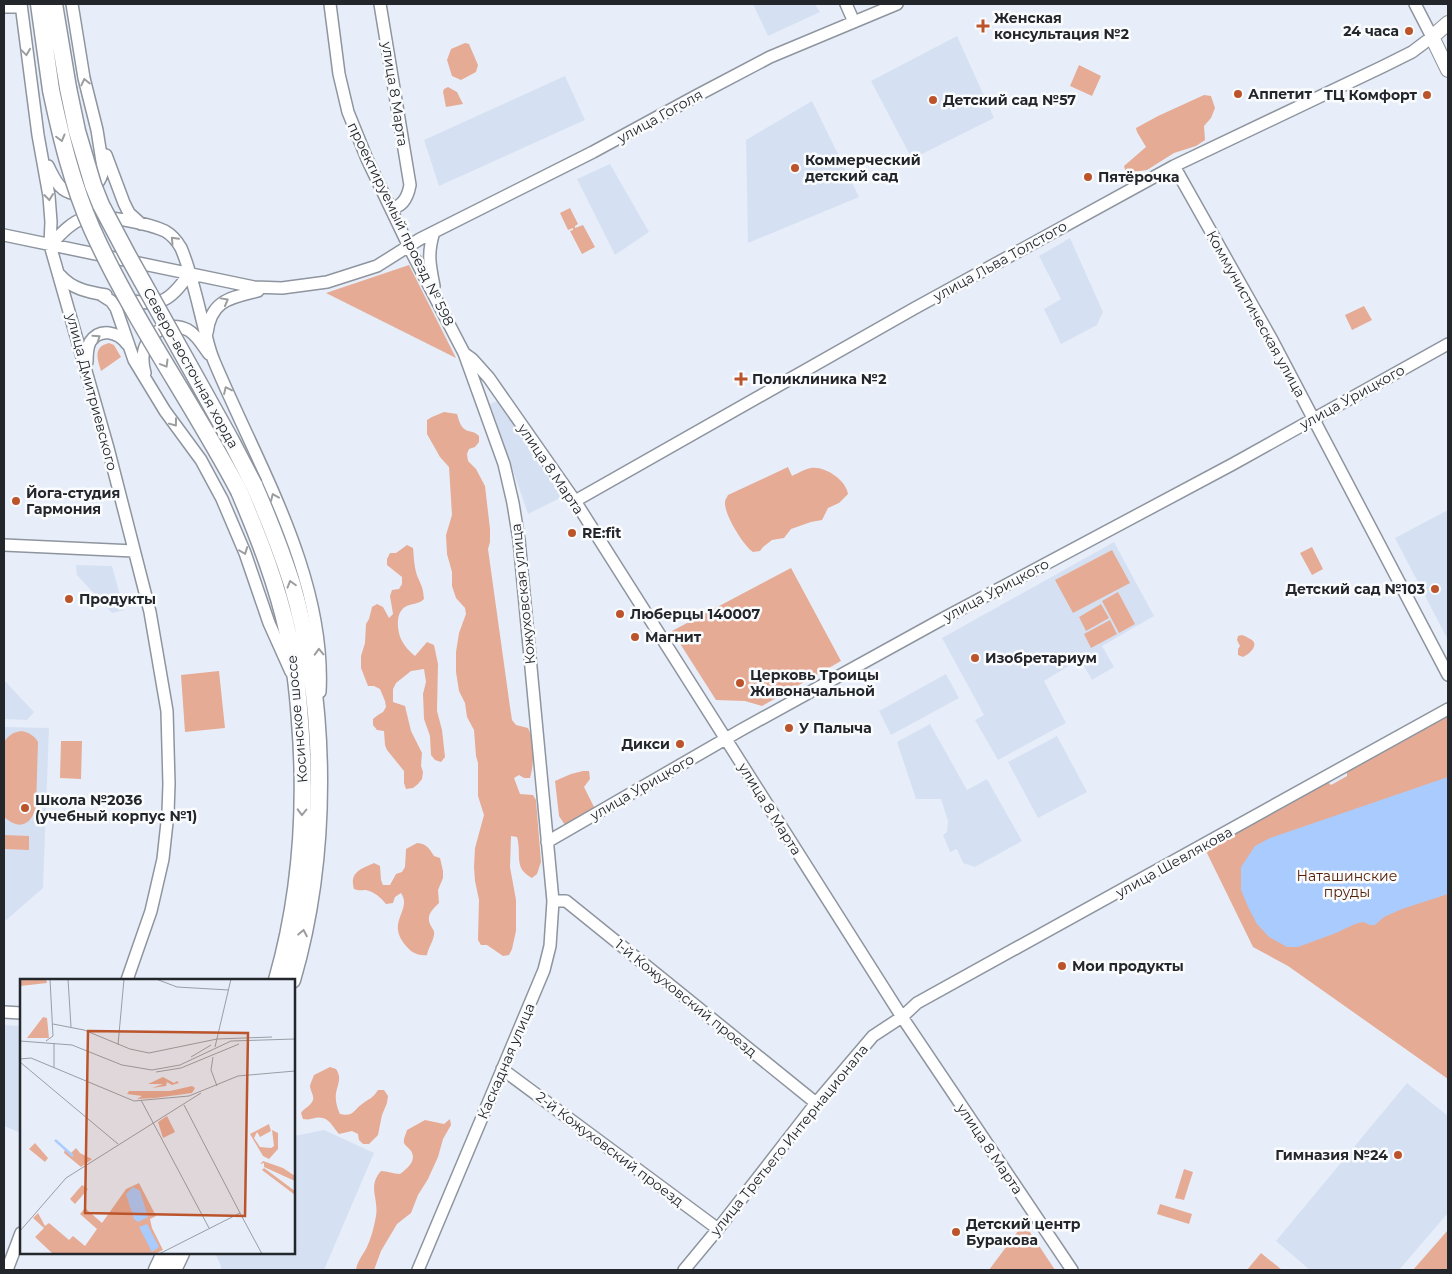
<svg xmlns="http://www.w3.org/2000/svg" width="1452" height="1274" viewBox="0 0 1452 1274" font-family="Montserrat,sans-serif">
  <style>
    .built { fill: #d5e1f2 }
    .green { fill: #e6ab95 }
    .water { fill: #aacbfd }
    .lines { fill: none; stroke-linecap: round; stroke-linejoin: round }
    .minor-casing { stroke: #8e959f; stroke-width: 14 }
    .major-casing { stroke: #8e959f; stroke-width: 16 }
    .highway-casing { stroke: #8e959f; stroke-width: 19 }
    .minor { stroke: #fff; stroke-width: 11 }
    .major { stroke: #fff; stroke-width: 14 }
    .highway { stroke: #fff; stroke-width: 16 }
    .highway-bridge-casing { stroke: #8e959f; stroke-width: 19; stroke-linecap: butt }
    .highway-bridge { stroke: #fff; stroke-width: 16 }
    .oneway { stroke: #9c9d9f }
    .poi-dot { fill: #bb542a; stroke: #fafbfd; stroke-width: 2 }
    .labels { text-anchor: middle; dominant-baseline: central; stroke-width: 5; stroke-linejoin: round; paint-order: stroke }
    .poi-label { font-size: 14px; font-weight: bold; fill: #23262a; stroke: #fafbfd; text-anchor: start }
    .street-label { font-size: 14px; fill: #23262a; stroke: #fafbfd }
    .park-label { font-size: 14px; fill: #531d05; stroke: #fafbfd }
    .inset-river { fill: none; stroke: #aacbfd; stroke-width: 2.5 }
    .inset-road { fill: none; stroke: #999ea6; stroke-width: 1 }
    .view { fill: #bb542a; fill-opacity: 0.15; stroke: #bb542a; stroke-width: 2.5 }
    .inset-edge { fill: none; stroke: #23262a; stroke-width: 2.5 }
  </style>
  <rect width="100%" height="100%" fill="#e7eef9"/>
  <path class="built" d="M753,4h62l5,8 -52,24z
    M957,36l37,82 -82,41 -41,-78z
    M565,76l20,44 -146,66 -15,-46z
    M812,101l47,96 -111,46 -2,-103z
    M610,164l39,68 -34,23 -38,-76z
    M1070,238l33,74 -6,13 -36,19 -17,-35 17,-10 -22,-43z
    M500,400l18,31 44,66 -34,17 -38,-110z
    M1448,510v130l-53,-102z
    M1114,542l40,74 -52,30 12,21 -22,13 -12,-21 -36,22 22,42 -68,37 -23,-40 9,-5 -42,-77z
    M76,565l36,1 12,44 -12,3 -35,-38z
    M946,674l13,24 -68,37 -12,-24z
    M4,680l30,32 -7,8 -23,-1z
    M930,724l37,66 20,-11 35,62 -47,26 -12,-4 -6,-14 -7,3 -7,-17 4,-3 1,-11 -7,-22h-25l-19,-57z
    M4,727l45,1 -6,160 -39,34z
    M1057,736l30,56 -49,26 -30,-56z
    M4,1025l17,1v107l-17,-7z
    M1407,1083l41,33v97l-49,57h-89l-34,-29z
    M324,1130l50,23 -50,117h-103v-4l-6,-13h79v-117z"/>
  <path class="green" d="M465,43l4,1 9,21 -2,7 -15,8 -9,-4 -5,-16 4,-11z
    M1079,65l22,11 -9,20 -22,-10z
    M448,87l9,5 6,12 -17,3 -3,-15 1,-3z
    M1204,95l7,1 4,12 -4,10 -7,8 1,14 -9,6 -22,7 -27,17 -21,3 -2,-7 22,-19 -9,-15 -1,-4 22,-12z
    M570,208l8,16 -3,2v2l8,-3 12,22 -13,7 -12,-23 3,-1v-2l-5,2 -8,-17z
    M409,265l47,93 -130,-65z
    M1364,306l8,14 -20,10 -7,-15z
    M109,343l5,2 7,12 -20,14c-4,-13 -8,-24 8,-28z
    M444,412l13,2c2,6 3,14 11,17 5,1 7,1 11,5v6l-4,5 -6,2 -2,5 1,7 8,8 9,17 5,43v13l-2,7 22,158 2,13 4,5 12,3c7,13 6,37 2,50h-6l-5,-3 -5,3 6,16 13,1 3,5 5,62 -4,12 -5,4c-19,-10 -10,-23 -15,-41l-6,-1 -1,31 6,33v31l-4,18 -3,6 -6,1 -16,-11h-6l-3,-5 1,-40 -4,-19 -1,-14 1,-19 9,-33 -6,-19v-33l-2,-7 -2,-26 -7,-13 -2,-14 -6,-12 -3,-19v-20l3,-19 7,-19 -1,-6 -9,-10 -4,-12v-14l-5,-18 -1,-19 6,-20 -3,-48 -9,-10 -13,-23v-14l5,-3z
    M788,467l4,9c6,-3 13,-7 19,-8 14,-2 35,12 37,26l-9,9 -11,5 -6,12 -11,2 -20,7 -7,9 -12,2 -9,7 -3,4 -7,1c-9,-6 -29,-37 -28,-50 0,-2 2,-5 3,-7z
    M407,545l6,3c1,10 1,22 6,32 4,9 4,10 5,19 -6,6 -13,4 -19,8 -10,6 -8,25 -3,34 3,6 8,11 13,15l12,-14 7,3 4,19 -1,47 5,19 3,27 -4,5 -6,-2 -4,-5 -1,-19 -6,-17 -1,-25 3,-12 -2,-13 -13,2 -15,12 -3,6v13l12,4 6,25 11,22 -1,13 2,6 -1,7 -4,5 -5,4 -7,1 -2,-6v-12l-17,-21 -2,-5 -1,-14 -7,-1 -4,-5v-6l5,-4 5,-3 3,-5 -1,-6 -5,-12 -6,-3h-6l-7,-18v-12l4,-13 1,-19 3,-5 3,-12 5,-3 6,3 6,11 4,-4 -3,-18 2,-6 7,-1 3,-5v-7l-15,-12v-6l3,-6h6z
    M1312,547l11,22 -11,6 -12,-22z
    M1112,550l18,33 -57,30 -18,-33z
    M791,568l50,93 -79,45 -17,-5 -29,-1 -44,-69z
    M1118,592l17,32 -16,9 -17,-32z
    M1101,604l8,14 -23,13 -7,-14z
    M1110,620l7,14 -26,14 -7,-14z
    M1242,635c3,1 9,4 11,6 5,6 -5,14 -10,16l-5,-2v-6l2,-3 -3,-6 1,-4z
    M219,671l6,57 -40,4 -4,-57z
    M1448,713v366l-160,-113 -35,-19 -49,-100 122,-67 5,5 16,-9v-8z
    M22,731c7,2 12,4 16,11l-2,66c-6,18 -17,22 -32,9v-75c5,-7 9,-10 18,-11z
    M61,741h21l-1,38 -21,-1z
    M583,771h6l1,8 -6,8 11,22 -30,16 -6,-9 -4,-35 16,-7z
    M4,835l25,1v14l-25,-1z
    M417,843c10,1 12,5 17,13l6,2 3,13v7l-5,12 1,13c-6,6 -13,12 -9,21 2,5 5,6 4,11 -1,7 -6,13 -7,20 -8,1 -15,-2 -20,-8 -23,-25 6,-36 -6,-54l-6,4 -2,6 -7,1c-5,-6 -11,-12 -20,-14 -5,0 -7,1 -12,-1 -5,-17 7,-20 20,-26l6,3 1,14 2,5h7l6,-11 6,-2 3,-5 1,-18z
    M330,1067l6,2c6,9 2,14 0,24 -1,7 1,15 4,21 13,3 13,-3 22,-10 8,-6 10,-5 16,-14h6l4,6 -1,7 -5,12 -4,20 -9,9h-6l-4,-4 -1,-6 -6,-3 -13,3c-7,-8 -11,-19 -24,-16 -5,1 -6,2 -12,1l-2,-6c3,-5 10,-7 12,-13 1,-5 -2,-8 -3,-13 0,-3 3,-9 4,-12z
    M450,1119l1,6 -8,14 -5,18 -10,22 -10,16 -7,18 -14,11 -16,27 -7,19h-18c1,-8 6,-14 10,-21 5,-10 8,-22 10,-33 3,-18 -9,-29 5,-45 7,0 12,3 19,3 6,-5 16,-12 12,-21 -1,-4 -6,-6 -8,-10 -1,-4 2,-9 3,-13l18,-10 19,4z
    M1184,1169l9,3 -9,28 -9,-2z
    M1160,1204l32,10 -3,10 -32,-10z
    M1024,1223l31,47h-66z
    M1448,1230v40h-35z
    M1261,1253l21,17h-35z"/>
  <path class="water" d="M1448,777v117l-46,15 -18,8 -9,8h-5l-7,-3 -8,2 -19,9 -38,14h-11l-18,-10 -12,-13 -8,-15 -8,-19v-23l14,-21 15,-8z"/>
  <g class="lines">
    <g class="minor-casing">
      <path id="minor" d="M21,4l17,131 11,61 2,26 -1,23 58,203 42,164 17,99 2,73 -1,29 -5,46 -12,52 -24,69
        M330,4l9,70 9,38 19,47 45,94 52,100 40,111 9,39 6,37 34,361 -3,45 -6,24 -126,300
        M380,4l30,181c-2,11 -7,22 -19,23
        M846,4l8,18
        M4,7h17
        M106,155l18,48 5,10 12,11
        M48,166c4,8 8,18 15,23 18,13 39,-2 40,-21l-6,-38 -13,-52 -12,-74
        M1174,166l98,174 176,335
        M434,232c-7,21 -4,34 0,54
        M4,235l250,52 28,1 45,-6 50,-16 43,-27 173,-87 103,-56 74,-39 127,-53
        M50,245c10,-10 20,-22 34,-27 16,-5 66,6 81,13 7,4 12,10 16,17 12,28 18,62 26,91 2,8 4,15 7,22 43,103 112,215 106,331
        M60,275c12,14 28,17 46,20
        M100,294l11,7 5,7 18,52 31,51 36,49 21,39 23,54 24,70 22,49
        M124,299c35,8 44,5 65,-25
        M207,333c4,-33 23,-35 51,-42
        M465,354l7,5 17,19 86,123 327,516 170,253
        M87,362c0,-7 0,-14 3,-20 10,-15 28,-10 37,2
        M145,373c-2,-7 -3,-15 -1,-23 5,-19 26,-29 44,-20 9,5 15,16 21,24
        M575,501l340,-193 259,-142 210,-100 28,-14 20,-15 -17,-33
        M4,545l130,6
        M547,842l194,-112 205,-113 287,-153 215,-120
        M553,901h13l5,4 245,198
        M4,1012l17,1
        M502,1069l216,160
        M7,1270l14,-37
        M684,1270l34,-41 98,-126 57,-67 29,-19 15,-14 531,-294"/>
    </g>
    <g class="major-casing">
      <path id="major" d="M1448,23l-16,14 16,33"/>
    </g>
    <g class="highway-casing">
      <path id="highway" d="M39,4l12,86
        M54,4l14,84
        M254,485c14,32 27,65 38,99 36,123 36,273 0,396
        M239,491c20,47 38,93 49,143 7,29 10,58 12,87 7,87 1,175 -23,259
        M157,1270l8,-17
        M173,1270l8,-17"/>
    </g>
    <use href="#minor" class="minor"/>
    <use href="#major" class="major"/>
    <use href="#highway" class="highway"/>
    <g class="highway-bridge-casing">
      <path id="highway-bridge" d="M68,88l9,43 16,54 8,20 26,49 103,185 24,46
        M51,90c10,47 21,94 41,139 41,91 100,173 147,262"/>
    </g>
    <use href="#highway-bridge" class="highway-bridge"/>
  </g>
  <defs><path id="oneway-chevron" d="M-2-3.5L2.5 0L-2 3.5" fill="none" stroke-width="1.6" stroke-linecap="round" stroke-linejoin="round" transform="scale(1.25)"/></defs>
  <g class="oneway">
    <use href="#oneway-chevron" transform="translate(26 52) rotate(82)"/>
    <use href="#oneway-chevron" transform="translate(85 82) rotate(-103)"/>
    <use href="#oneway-chevron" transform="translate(61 138) rotate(75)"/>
    <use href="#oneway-chevron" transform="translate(49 197) rotate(83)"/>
    <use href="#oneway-chevron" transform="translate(174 240) rotate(-133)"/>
    <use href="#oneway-chevron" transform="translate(225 301) rotate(-29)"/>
    <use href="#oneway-chevron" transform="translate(97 338) rotate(-34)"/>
    <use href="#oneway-chevron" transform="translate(165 364) rotate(59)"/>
    <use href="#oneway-chevron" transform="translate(227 390) rotate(-115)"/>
    <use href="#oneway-chevron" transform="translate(174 423) rotate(53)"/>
    <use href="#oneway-chevron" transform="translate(274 497) rotate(-113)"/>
    <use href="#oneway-chevron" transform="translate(244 551) rotate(69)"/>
    <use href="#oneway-chevron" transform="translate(291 584) rotate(-106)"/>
    <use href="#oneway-chevron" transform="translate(319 652) rotate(-92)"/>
    <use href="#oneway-chevron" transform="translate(302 812) rotate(91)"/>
    <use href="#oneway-chevron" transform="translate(303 933) rotate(-79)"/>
  </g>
  <g class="poi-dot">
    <path d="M980.5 18.5h5v5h5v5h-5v5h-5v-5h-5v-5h5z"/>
    <circle cx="1409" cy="31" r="5"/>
    <circle cx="1238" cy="94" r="5"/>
    <circle cx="1427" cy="95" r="5"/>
    <circle cx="933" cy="100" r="5"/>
    <circle cx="795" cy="168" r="5"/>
    <circle cx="1088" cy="177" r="5"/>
    <path d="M738.5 371.5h5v5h5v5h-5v5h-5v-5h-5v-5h5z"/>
    <circle cx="16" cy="501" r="5"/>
    <circle cx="572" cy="533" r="5"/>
    <circle cx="1435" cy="589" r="5"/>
    <circle cx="69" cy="599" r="5"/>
    <circle cx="620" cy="614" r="5"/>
    <circle cx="635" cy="637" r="5"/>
    <circle cx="975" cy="658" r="5"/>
    <circle cx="740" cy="683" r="5"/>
    <circle cx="789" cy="728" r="5"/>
    <circle cx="680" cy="744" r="5"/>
    <circle cx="25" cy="808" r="5"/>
    <circle cx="1062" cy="966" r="5"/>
    <circle cx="1398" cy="1155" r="5"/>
    <circle cx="956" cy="1232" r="5"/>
  </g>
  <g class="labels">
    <g class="poi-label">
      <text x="994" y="18">Женская<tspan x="994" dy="16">консультация №2</tspan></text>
      <text x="1399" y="31" text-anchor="end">24 часа</text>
      <text x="1248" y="94">Аппетит</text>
      <text x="1417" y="95" text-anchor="end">ТЦ Комфорт</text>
      <text x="943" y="100">Детский сад №57</text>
      <text x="805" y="160">Коммерческий<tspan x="805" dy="16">детский сад</tspan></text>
      <text x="1098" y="177">Пятёрочка</text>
      <text x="752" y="379">Поликлиника №2</text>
      <text x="26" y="493">Йога-студия<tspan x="26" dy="16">Гармония</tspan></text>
      <text x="582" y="533">RE:fit</text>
      <text x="1425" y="589" text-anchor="end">Детский сад №103</text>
      <text x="79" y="599">Продукты</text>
      <text x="630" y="614">Люберцы 140007</text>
      <text x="645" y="637">Магнит</text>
      <text x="985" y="658">Изобретариум</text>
      <text x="750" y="675">Церковь Троицы<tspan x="750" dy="16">Живоначальной</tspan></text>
      <text x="799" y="728">У Палыча</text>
      <text x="670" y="744" text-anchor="end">Дикси</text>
      <text x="35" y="800">Школа №2036<tspan x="35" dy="16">(учебный корпус №1)</tspan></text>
      <text x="1072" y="966">Мои продукты</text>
      <text x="1388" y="1155" text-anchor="end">Гимназия №24</text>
      <text x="966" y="1224">Детский центр<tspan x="966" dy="16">Буракова</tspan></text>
    </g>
    <g class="street-label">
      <text transform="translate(395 94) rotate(81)">улица 8 Марта</text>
      <text transform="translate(660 116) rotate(-29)">улица Гоголя</text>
      <text transform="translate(401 224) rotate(64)">проектируемый проезд № 598</text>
      <text transform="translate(1000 261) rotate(-29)">улица Льва Толстого</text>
      <text transform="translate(1256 314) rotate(61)">Коммунистическая улица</text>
      <text transform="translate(191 368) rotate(61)">Северо-восточная хорда</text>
      <text transform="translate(92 392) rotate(75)">улица Дмитриевского</text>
      <text transform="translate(1352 397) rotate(-29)">улица Урицкого</text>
      <text transform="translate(551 469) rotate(56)">улица 8 Марта</text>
      <text transform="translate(996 590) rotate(-28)">улица Урицкого</text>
      <text transform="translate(523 594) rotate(-96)">Кожуховская улица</text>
      <text transform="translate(297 719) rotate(-95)">Косинское шоссе</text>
      <text transform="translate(642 787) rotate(-30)">улица Урицкого</text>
      <text transform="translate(770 809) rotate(58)">улица 8 Марта</text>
      <text transform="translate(1174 862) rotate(-29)">улица Шевлякова</text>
      <text transform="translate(686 998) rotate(39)">1-й Кожуховский проезд</text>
      <text transform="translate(506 1061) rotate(-67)">Каскадная улица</text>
      <text transform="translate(789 1140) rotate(-51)">улица Третьего Интернационала</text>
      <text transform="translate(610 1149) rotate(37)">2-й Кожуховский проезд</text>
      <text transform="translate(990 1149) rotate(56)">улица 8 Марта</text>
    </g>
    <g class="park-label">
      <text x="1347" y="876">Наташинские<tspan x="1347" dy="16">пруды</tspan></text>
    </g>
  </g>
  <g transform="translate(20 979)">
    <rect width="275" height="275" fill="#e7eef9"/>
    <path d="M0,0h26l1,4 -27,3zM23,38l4,1 2,20h-22zM143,98l11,6 3,-2 2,2 -7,2 -5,-3 -1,4 -14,2 11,-4h-15zM172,107l3,2 -3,5 -37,5 -18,1 5,-3 -15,-2 2,-3h41zM147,137l8,16 -12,6 -5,-16zM249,145l2,7 -11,6 -3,-5 -3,6 6,9 11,1 3,-2 -2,-16 6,3v16l-9,10 -6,-3 -13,-22zM15,164l13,15 -3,4 -16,-13zM56,169l4,5 12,6 -11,8 -17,-14 1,-4 6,4zM243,182l20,7 12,8v5l-31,-14v-4l-4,1zM244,189l31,23v4l-33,-25zM119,204l17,33 -6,3 2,9 11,22 -8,4h-102l-18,-17 9,-9 -11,-10 5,-5 7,13 4,-3 20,17 4,-4 12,10 12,-17 -17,-15 5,-6 17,15 24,-34zM62,206l6,4 -13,15 -5,-5z" fill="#e6ab95"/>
    <path d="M113,208l7,4 8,26 -10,5 -4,-3 -8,-25zM127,245l12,23 -7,5 -13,-25z" fill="#aacbfd"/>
    <path class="inset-river" d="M35,161l18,16"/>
    <path class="inset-road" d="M48,0l3,48M136,0l21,8 52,3M33,45l31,6 46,19 19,4 68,-14 55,-2M0,62l52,4 50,20 30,5 28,-5 51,-24 64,-2M26,62l7,-5 -3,-57M98,66l6,-66M195,68l16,-68M171,78l20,-12M193,78l-2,13 6,16M0,80l11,-1 103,43 55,-5 49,-20 57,-5M0,83l98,82M34,89v-25M136,93l25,-4 58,-24M121,121l68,128M164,126l56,108M0,252l46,-53 135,-85M139,275l81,-41 22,41"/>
    <path class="view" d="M68,52l160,2 -3,183 -160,-3z"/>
    <rect width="275" height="275" class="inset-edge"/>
  </g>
  <rect width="1452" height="1274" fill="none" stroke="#23262a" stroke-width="10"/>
</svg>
